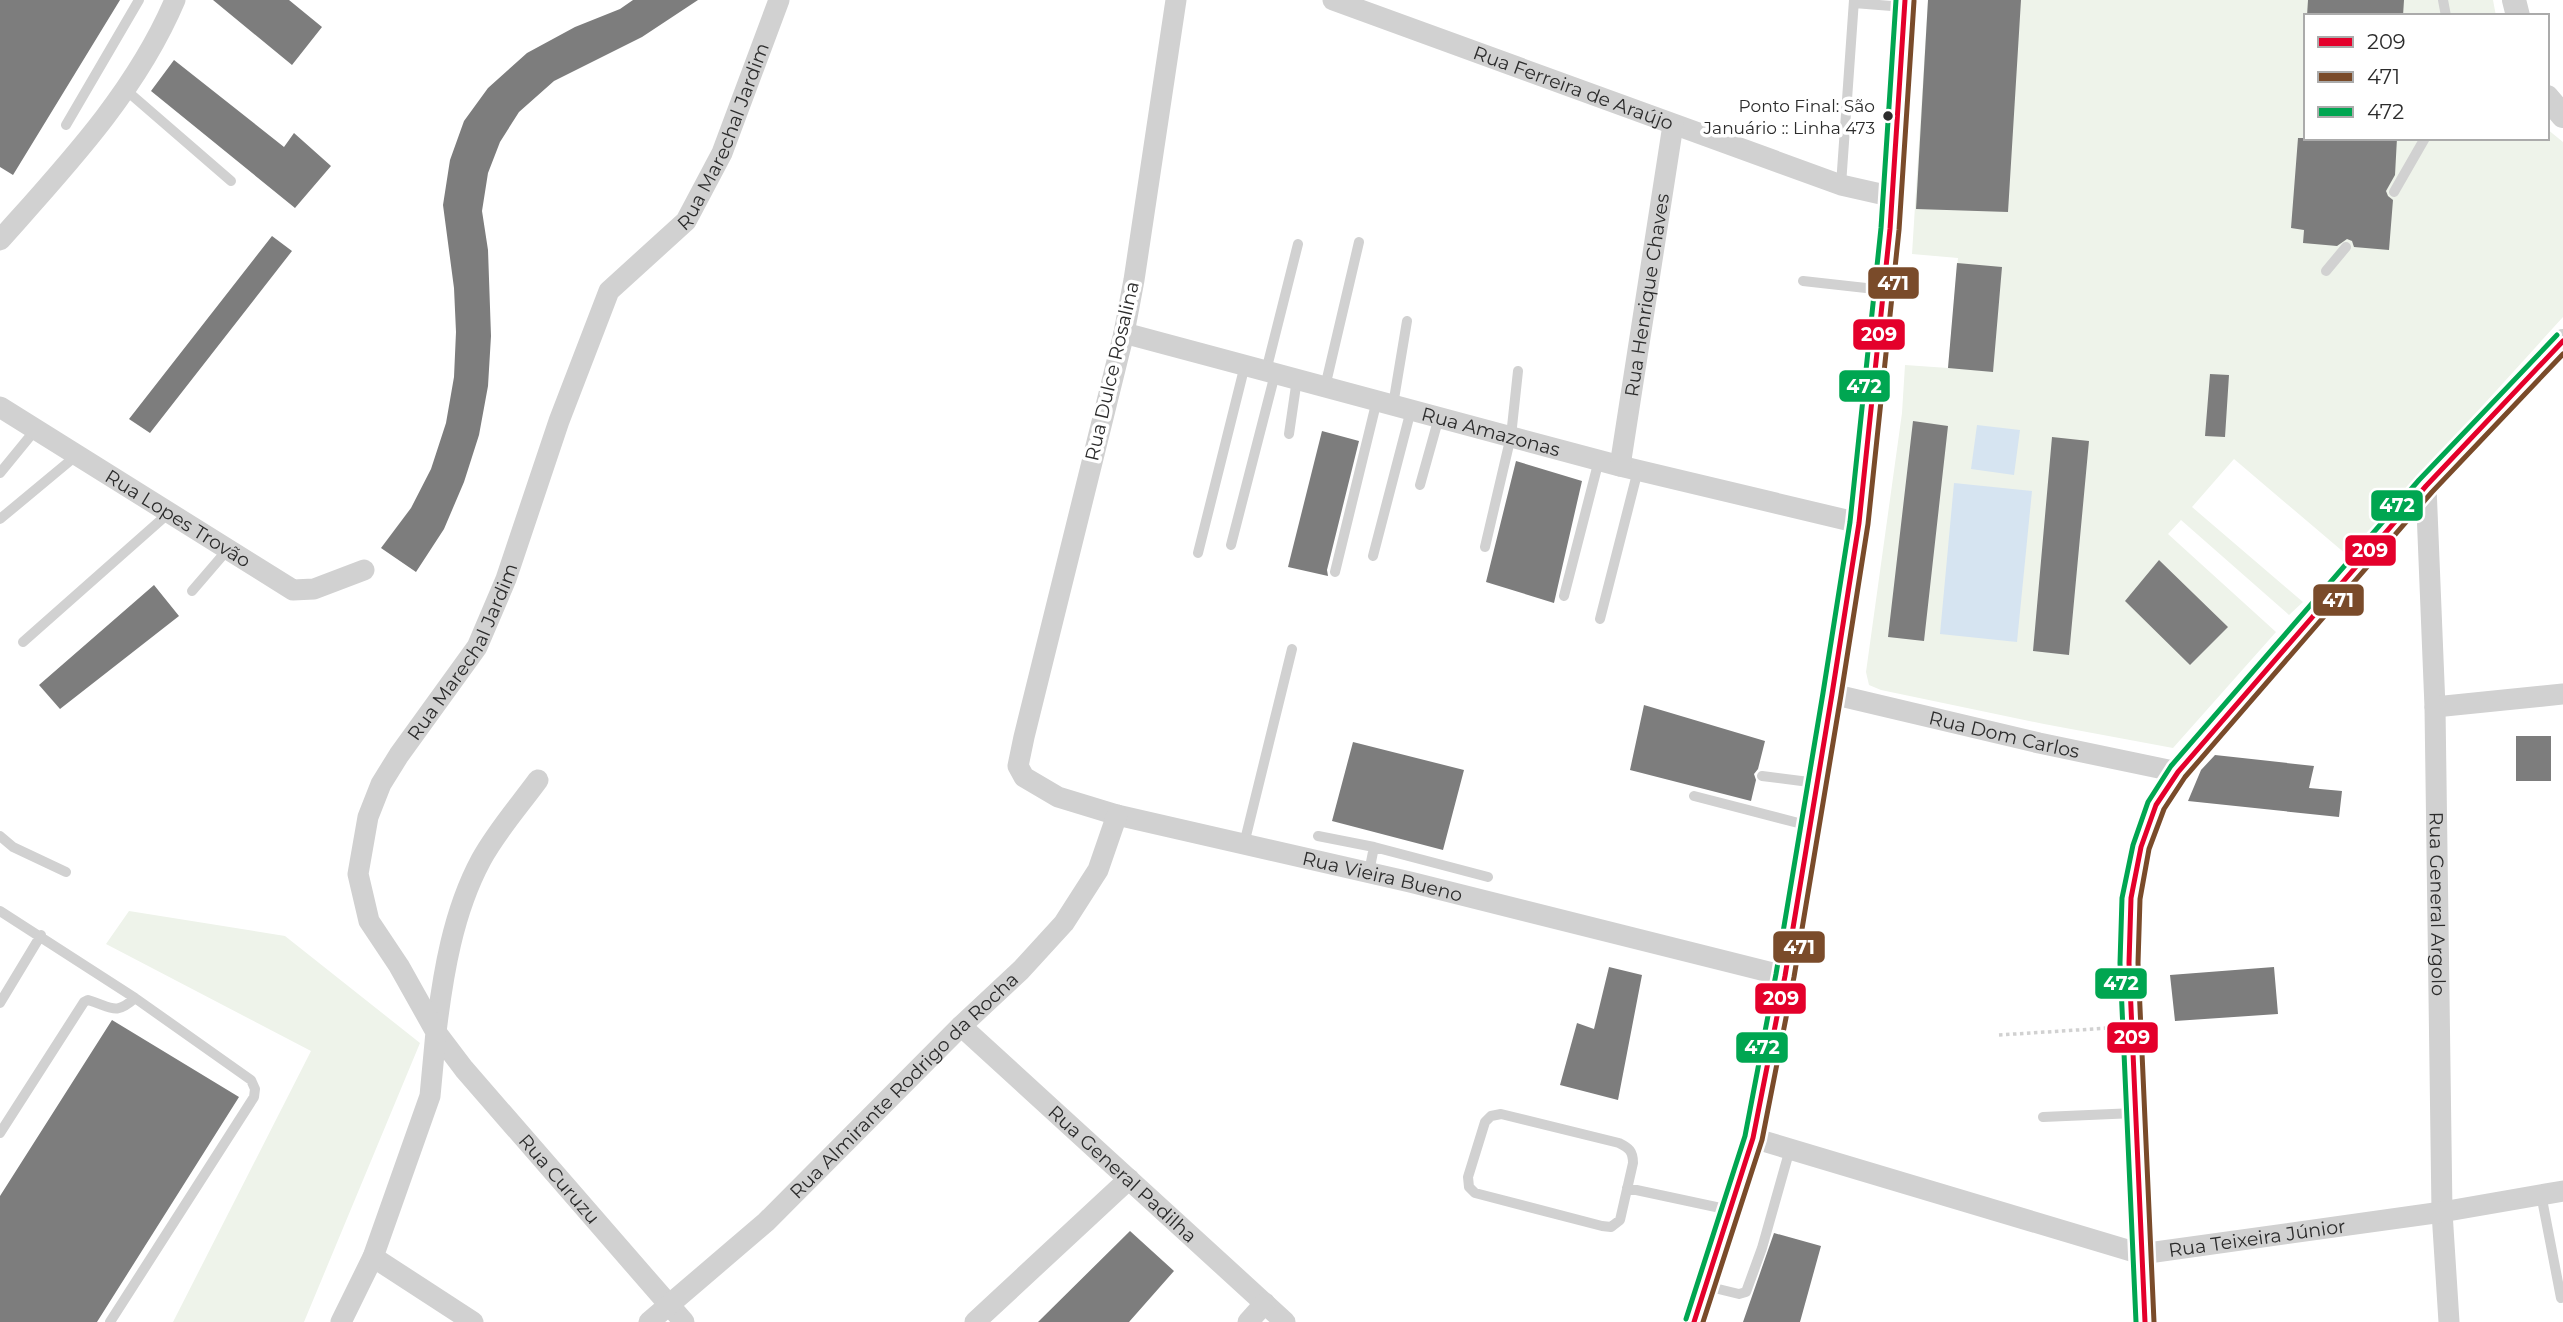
<svg xmlns="http://www.w3.org/2000/svg" width="2563" height="1322" viewBox="0 0 2563 1322" font-family="Montserrat,sans-serif">
  <style>
    .green { fill: #eef3ea }
    .water { fill: #d6e4f1 }
    .building { fill: #7d7d7d }
    .lines { fill: none; stroke-linecap: round; stroke-linejoin: round }
    .path { stroke: #d1d1d1; stroke-width: 3.5; stroke-dasharray: 3.5 3.5; stroke-linecap: butt }
    .service { stroke: #d1d1d1; stroke-width: 10 }
    .minor { stroke: #d1d1d1; stroke-width: 21 }
    .tertiary { stroke: #d1d1d1; stroke-width: 24 }
    .bus-1-casing { stroke: #fff; stroke-width: 10 }
    .bus-2-casing { stroke: #fff; stroke-width: 10 }
    .bus-3-casing { stroke: #fff; stroke-width: 10 }
    .bus-1 { stroke: #e4002b; stroke-width: 5 }
    .bus-2 { stroke: #7a4b2a; stroke-width: 5 }
    .bus-3 { stroke: #00a651; stroke-width: 5 }
    .bus-dot { fill: #2c2c2c; stroke: #fff; stroke-width: 2.5 }
    .labels { text-anchor: middle; dominant-baseline: central; stroke-width: 7; stroke-linejoin: round; paint-order: stroke }
    .bus-label { font-size: 17px; fill: #2c2c2c; stroke: #fff; text-anchor: end }
    .street-label { font-size: 19px; fill: #2c2c2c; stroke: #fff }
    .line-badge { stroke: #fff; stroke-width: 2.5 }
    .badge-label { font-size: 19px; text-anchor: middle; font-weight: bold; fill: #fff }
  </style>
  <rect width="100%" height="100%" fill="#fff"/>
  <path class="green" d="M1928,0h565l3,16h-190v122h241v-9l16,13v175l-216,238 -113,-96 -42,48 111,95 -14,13 -108,-95 -13,14 108,98 -103,116 -129,-24 -163,-34 -12,-5 -3,-13 36,-259 3,-48 43,3 10,-110 -46,-4z
    M129,911l156,25 135,107 -116,279h-131l138,-271 -205,-107z"/>
  <path class="water" d="M1977,425l43,5 -6,45 -43,-6z
    M1954,483l78,8 -15,151 -77,-8z"/>
  <path class="building" d="M0,0h120l-107,175 -13,-8z
    M213,0h76l33,27 -30,38z
    M633,0h65l-56,37 -88,44 -35,31 -19,30 -12,31 -6,38 6,39 3,86 -3,50 -9,49 -15,47 -20,47 -28,43 -35,-24 30,-40 20,-39 15,-46 8,-46 2,-45 -2,-44 -11,-83 7,-45 14,-39 24,-33 39,-35 48,-26 45,-18z
    M1928,0h93l-13,212 -92,-3z
    M2308,0h96l-1,16h-96z
    M174,60l110,87 10,-14 37,33 -36,42 -144,-117z
    M2298,138h99l-2,37 -9,16 2,5 5,4 -4,50 -35,-3 -2,-6 -5,-2 -10,7 -34,-3 1,-13 -13,-2z
    M272,236l20,15 -142,182 -21,-14z
    M1957,263l45,4 -9,105 -45,-4z
    M2210,374l19,1 -4,62 -20,-1z
    M1913,421l35,5 -24,215 -36,-4z
    M1322,431l37,10 -32,129 1,6 -40,-9z
    M2052,437l37,4 -20,214 -36,-4z
    M1516,461l66,20 -28,122 -68,-21z
    M2159,560l69,67 -38,38 -65,-64z
    M154,585l25,31 -119,93 -21,-24z
    M1644,705l121,36 -7,28 -4,5 2,6 -5,21 -121,-31z
    M2516,736h35v45h-35z
    M1353,742l111,28 -21,80 -111,-29z
    M2215,755l99,11 -5,22 33,3 -3,26 -151,-16 13,-31z
    M1609,967l33,8 -24,125 -58,-15 17,-62 17,6z
    M2274,967l4,47 -103,7 -5,-46z
    M112,1020l127,77 -142,225h-97v-126z
    M1130,1231l44,40 -45,51h-91z
    M1774,1233l47,13 -21,76h-57z"/>
  <g class="lines">
    <path class="path" d="M1999,1035l110,-7"/>
    <path class="service" d="M2443,0l3,16
      M1854,3l50,4
      M127,91l104,90
      M66,125l73,-125
      M1841,185l13,-185
      M2394,192l31,-54
      M2326,271l20,-24
      M1803,281l81,9
      M1266,371l32,-127
      M1325,387l34,-145
      M1393,405l14,-84
      M1289,434l8,-55
      M0,473l36,-44
      M1420,485l19,-68
      M0,519l77,-64
      M1231,545l44,-171
      M1485,547l26,-111 7,-65
      M1198,553l47,-188
      M1373,556l38,-146
      M1335,572l42,-172
      M192,591l37,-43
      M1564,596l35,-136
      M1600,619l38,-149
      M23,642l147,-130
      M1762,776l55,7
      M1694,796l116,30
      M0,836l13,11 53,25
      M1318,836l56,11 -5,25
      M1244,844l48,-195
      M1374,847l114,30
      M0,911l135,87 116,82 4,9 -1,8 -144,225
      M0,1003l41,-68
      M1501,1114l118,29c10,5 14,8 14,20l-13,57 -9,7 -9,-1 -127,-33 -6,-6 -1,-10 17,-55 6,-6z
      M2043,1117l92,-4
      M0,1133l84,-131 4,-2c24,7 27,16 47,-2
      M1627,1188l103,22
      M2541,1194l20,104
      M1706,1286l33,8 7,-2 16,-44 28,-99"/>
    <g class="minor">
      <path id="s1" d="M1176,0l-42,280 -10,53 -100,404 -6,29 6,11 34,20 59,18 293,67 375,94"/>
      <path id="s2" d="M1333,0l508,185 53,12"/>
      <path d="M0,240c66,-74 136,-148 175,-240"/>
      <path id="s3" d="M1124,333l496,133 239,57"/>
      <path id="s4" d="M0,407l293,183 21,-1 50,-19"/>
      <path id="s5" d="M1620,466l53,-341"/>
      <path id="s6" d="M2426,486l9,221 7,505 7,110"/>
      <path id="s7" d="M1832,694l207,49 139,29"/>
      <path d="M2435,707l128,-13"/>
      <path id="s8" d="M538,780c-19,26 -42,52 -57,80 -28,52 -38,114 -45,172l28,37 220,253"/>
      <path id="s9" d="M961,1026l324,296"/>
      <path id="s10" d="M1753,1138l388,116 301,-42 121,-21"/>
      <path d="M373,1257l100,65"/>
      <path id="s11" d="M341,1322l32,-65 57,-161 6,-64 -37,-66 -30,-45 -11,-47 10,-57 13,-33 18,-29 78,-108 29,-68 53,-158 50,-130 77,-70 36,-68 57,-153"/>
      <path id="s12" d="M649,1322l117,-100 195,-196 60,-56 43,-47 34,-53 19,-55"/>
      <path d="M975,1322l154,-143"/>
      <path d="M1248,1322l17,-19"/>
    </g>
    <path class="tertiary" d="M2514,0l4,16
      M2547,97l16,19
      M1694,1322l59,-184 32,-162 47,-282 27,-171 31,-294 15,-229
      M2145,1322l-16,-359 2,-65 10,-51 15,-42 22,-33 248,-286 137,-145"/>
    <g class="bus-1-casing">
      <path id="bus-1" d="M1694,1322l59,-184 32,-162 47,-282 27,-171 31,-294 15,-229
        M2145,1322l-16,-359 2,-65 10,-51 15,-42 22,-33 248,-286 137,-145"/>
    </g>
    <g class="bus-2-casing">
      <path id="bus-2" d="M1703,1322l59,-182 32,-163 47,-282 27,-171 31,-294 15,-229
        M2154,1322l-16,-359 2,-64 9,-50 15,-40 21,-32 247,-285 131,-138"/>
    </g>
    <g class="bus-3-casing">
      <path id="bus-3" d="M1686,1319l59,-183 31,-162 47,-281 27,-171 31,-294 15,-228
        M2136,1322l-16,-359 2,-65 11,-53 15,-43 23,-36 248,-286 138,-145"/>
    </g>
    <use href="#bus-1" class="bus-1"/>
    <use href="#bus-2" class="bus-2"/>
    <use href="#bus-3" class="bus-3"/>
  </g>
  <circle class="bus-dot" cx="1888" cy="116" r="6"/>
  <g class="labels">
    <g class="bus-label">
      <text x="1875" y="106">Ponto Final: São<tspan x="1875" dy="22">Januário :: Linha 473</tspan></text>
    </g>
    <g class="street-label">
      <text stroke="none"><textPath href="#s2" startOffset="256">Rua Ferreira de Araújo</textPath></text>
      <text stroke="none"><textPath href="#s11" startOffset="1323">Rua Marechal Jardim</textPath></text>
      <text stroke="none"><textPath href="#s5" startOffset="173">Rua Henrique Chaves</textPath></text>
      <text transform="translate(1112 371) rotate(-77)">Rua Dulce Rosalina</text>
      <text stroke="none"><textPath href="#s3" startOffset="380">Rua Amazonas</textPath></text>
      <text stroke="none"><textPath href="#s4" startOffset="210">Rua Lopes Trovão</textPath></text>
      <text stroke="none"><textPath href="#s11" startOffset="735">Rua Marechal Jardim</textPath></text>
      <text stroke="none"><textPath href="#s7" startOffset="177">Rua Dom Carlos</textPath></text>
      <text stroke="none"><textPath href="#s1" startOffset="1169">Rua Vieira Bueno</textPath></text>
      <text stroke="none"><textPath href="#s6" startOffset="418">Rua General Argolo</textPath></text>
      <text stroke="none"><textPath href="#s12" startOffset="348">Rua Almirante Rodrigo da Rocha</textPath></text>
      <text stroke="none"><textPath href="#s9" startOffset="219">Rua General Padilha</textPath></text>
      <text stroke="none"><textPath href="#s8" startOffset="469">Rua Curuzu</textPath></text>
      <text stroke="none"><textPath href="#s10" startOffset="522">Rua Teixeira Júnior</textPath></text>
    </g>
  </g>
  <g class="line-badge">
    <rect x="1867" y="266" width="53" height="34" rx="7" fill="#7a4b2a"/>
    <rect x="1852" y="318" width="54" height="33" rx="7" fill="#e4002b"/>
    <rect x="1838" y="369" width="53" height="34" rx="7" fill="#00a651"/>
    <rect x="2370" y="489" width="54" height="33" rx="7" fill="#00a651"/>
    <rect x="2344" y="534" width="53" height="33" rx="7" fill="#e4002b"/>
    <rect x="2312" y="583" width="53" height="34" rx="7" fill="#7a4b2a"/>
    <rect x="1772" y="930" width="54" height="34" rx="7" fill="#7a4b2a"/>
    <rect x="2094" y="967" width="54" height="33" rx="7" fill="#00a651"/>
    <rect x="1754" y="982" width="53" height="33" rx="7" fill="#e4002b"/>
    <rect x="2106" y="1021" width="53" height="33" rx="7" fill="#e4002b"/>
    <rect x="1735" y="1031" width="54" height="33" rx="7" fill="#00a651"/>
  </g>
  <g class="badge-label">
    <text x="1893" y="290">471</text>
    <text x="1879" y="341">209</text>
    <text x="1864" y="393">472</text>
    <text x="2397" y="512">472</text>
    <text x="2370" y="557">209</text>
    <text x="2338" y="607">471</text>
    <text x="1799" y="954">471</text>
    <text x="2121" y="990">472</text>
    <text x="1781" y="1005">209</text>
    <text x="2132" y="1044">209</text>
    <text x="1762" y="1054">472</text>
  </g>
  <rect x="2304" y="14" width="245" height="126" fill="#ffffff" stroke="#ababab" stroke-width="2"/>
  <rect x="2318" y="37" width="35" height="10" fill="#e4002b" stroke="#ababab" stroke-width="2"/>
  <text x="2367" y="49" font-size="21" fill="#2c2c2c">209</text>
  <rect x="2318" y="72" width="35" height="10" fill="#7a4b2a" stroke="#ababab" stroke-width="2"/>
  <text x="2367" y="84" font-size="21" fill="#2c2c2c">471</text>
  <rect x="2318" y="107" width="35" height="10" fill="#00a651" stroke="#ababab" stroke-width="2"/>
  <text x="2367" y="119" font-size="21" fill="#2c2c2c">472</text>
</svg>
